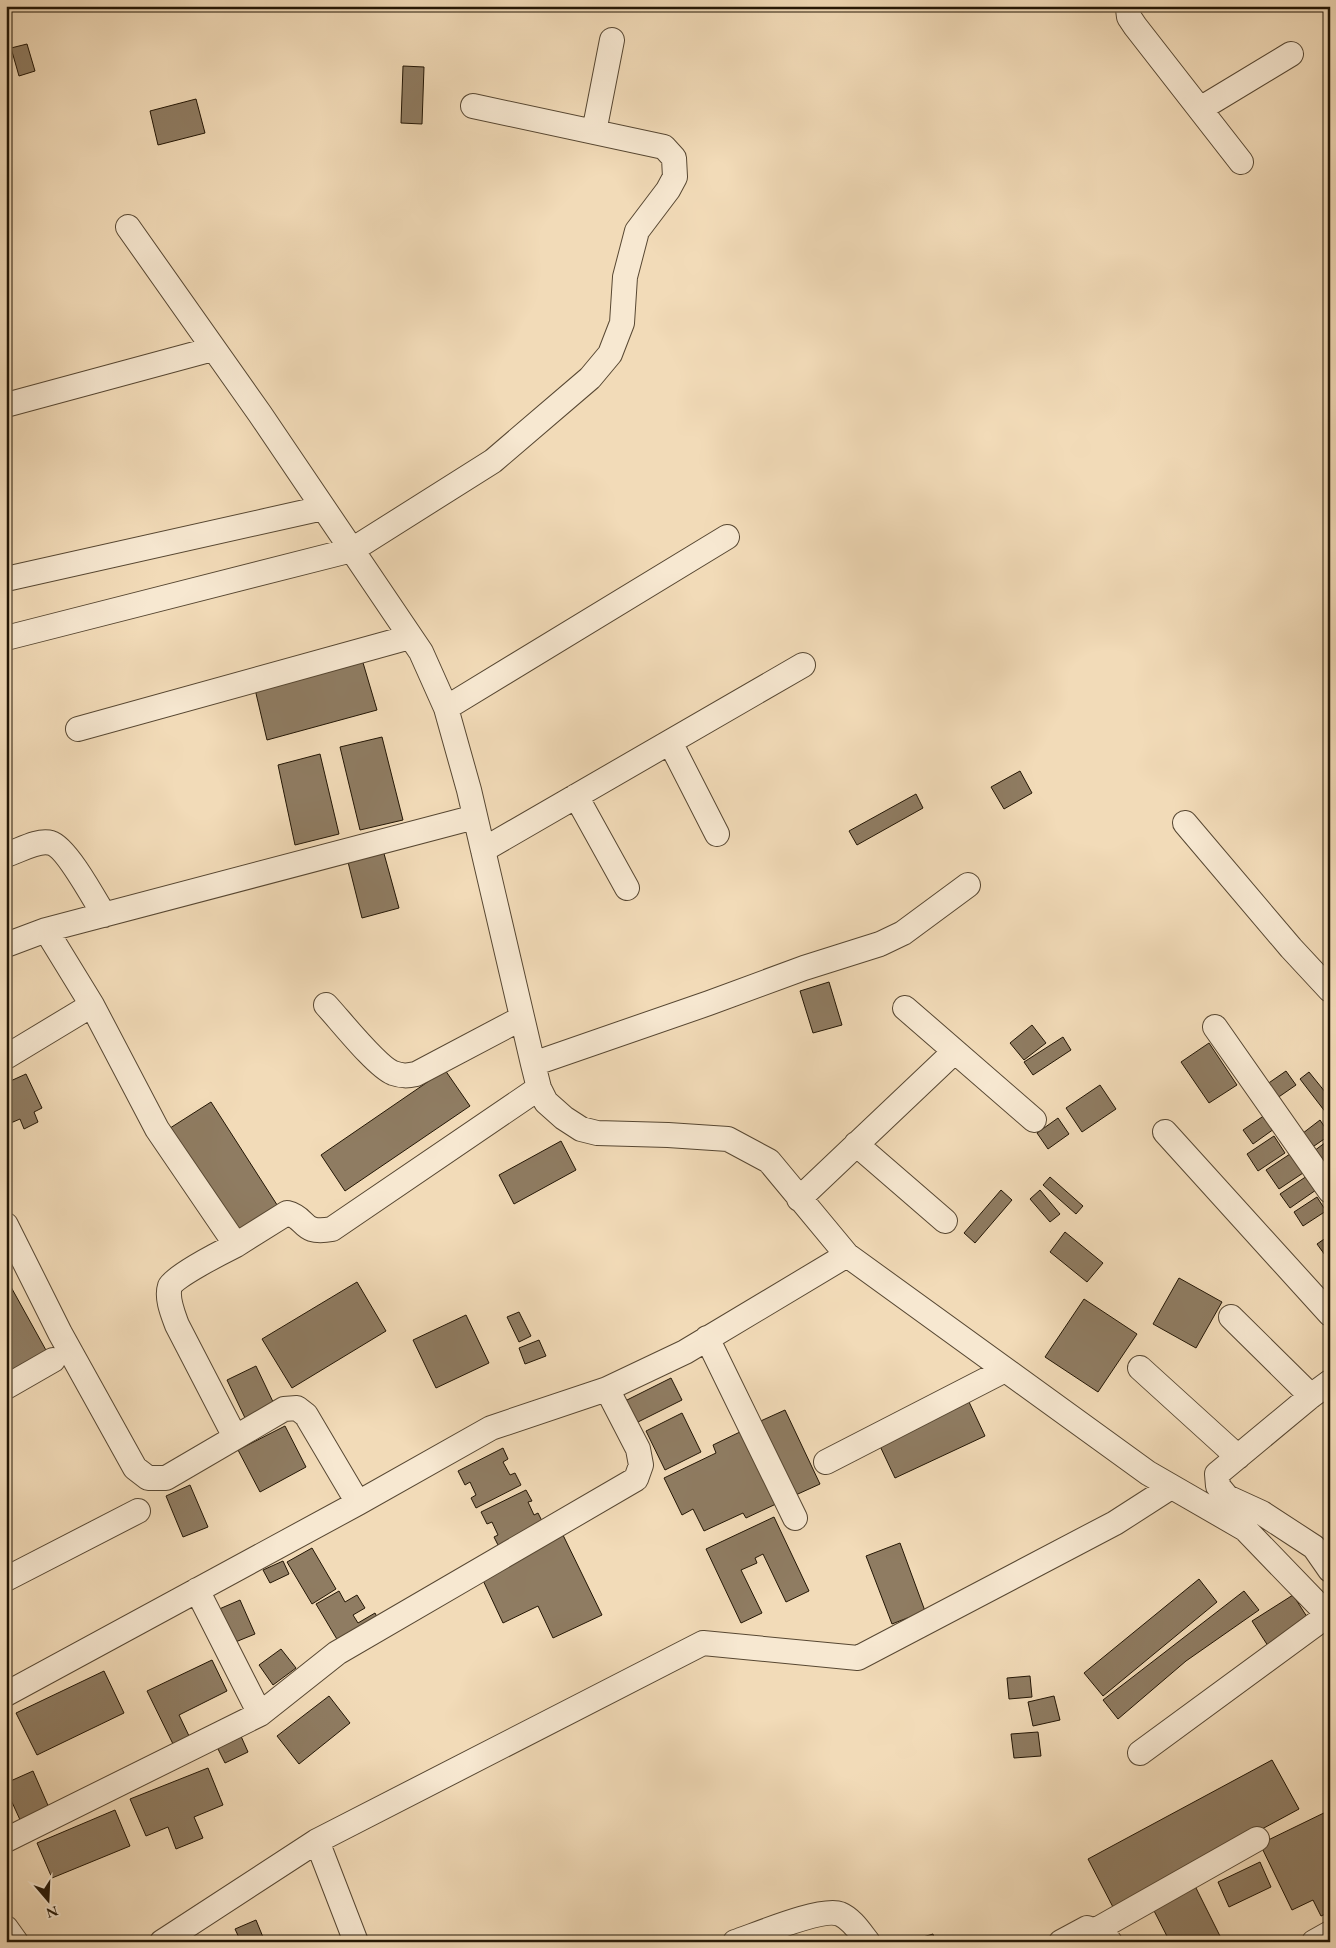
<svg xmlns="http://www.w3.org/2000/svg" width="1336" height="1948" viewBox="0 0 1336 1948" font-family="'EB Garamond',serif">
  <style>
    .building { fill: #8f7c62; stroke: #231605 }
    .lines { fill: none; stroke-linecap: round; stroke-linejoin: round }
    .minor-casing { stroke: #574732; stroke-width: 26 }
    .minor { stroke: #f7e8d1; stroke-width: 24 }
  </style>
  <rect width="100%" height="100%" fill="#f2dbb8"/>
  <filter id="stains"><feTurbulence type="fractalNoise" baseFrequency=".004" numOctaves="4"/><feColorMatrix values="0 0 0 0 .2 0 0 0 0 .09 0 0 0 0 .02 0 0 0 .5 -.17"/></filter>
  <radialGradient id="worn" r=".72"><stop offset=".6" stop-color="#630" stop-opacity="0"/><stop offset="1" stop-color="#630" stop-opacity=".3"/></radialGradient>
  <path class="building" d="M27,44l8,27 -16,5 -8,-28z
    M403,66l21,1 -2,57 -21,-1z
    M196,99l9,34 -47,12 -8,-34z
    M361,656l16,54 -110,30 -13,-55z
    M382,737l21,83 -43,10 -20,-83z
    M320,754l19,80 -44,11 -17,-80z
    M1020,771l12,22 -28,16 -13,-22z
    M916,794l7,14 -66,37 -8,-14z
    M383,850l16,58 -37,10 -15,-60z
    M829,982l13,43 -29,8 -13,-42z
    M1032,1025l14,18 -22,17 -14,-17z
    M1063,1037l8,13 -38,25 -9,-13z
    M1209,1043l28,42 -28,18 -28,-41z
    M445,1070l25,36 -125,85 -24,-36z
    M1286,1071l10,14 -26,18 -10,-14z
    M1309,1072l21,26v20l-30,-39z
    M26,1074l16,34 -8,4 4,10 -14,7 -4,-10 -14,6v-42z
    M1100,1085l16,24 -34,23 -16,-24z
    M211,1102l70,109 -45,28 -69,-109z
    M1265,1115l9,14 -21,15 -10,-14z
    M1058,1118l11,16 -21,15 -11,-16z
    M1320,1120l10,15 -26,18 -10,-13z
    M1274,1136l11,17 -27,18 -11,-17z
    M1330,1139v20l-13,9 -7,-14z
    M561,1141l15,29 -62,34 -15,-29z
    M1290,1154l13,19 -24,16 -13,-19z
    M1307,1176l9,14 -26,18 -10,-14z
    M1050,1177l33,29 -7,8 -33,-29z
    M1001,1190l11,10 -37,43 -11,-10z
    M1040,1190l20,24 -10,8 -20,-23z
    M1317,1197l9,14 -23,15 -9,-14z
    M1065,1232l38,31 -16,19 -37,-30z
    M1330,1235v27l-13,-18z
    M6,1278l41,74 -41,22z
    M1179,1278l43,24 -26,46 -43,-24z
    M357,1282l29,49 -94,57 -30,-49z
    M1084,1299l53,35 -39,58 -53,-35z
    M519,1312l12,24 -12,6 -12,-25z
    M466,1315l23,48 -53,25 -23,-48z
    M539,1340l7,16 -21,8 -6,-16z
    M256,1366l19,40 -29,14 -19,-40z
    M671,1378l11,22 -46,23 -11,-22z
    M969,1402l16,34 -90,42 -16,-34z
    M785,1410l35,74 -31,14 -35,-74z
    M682,1413l19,39 -36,18 -19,-39z
    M285,1426l21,41 -46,25 -22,-42z
    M742,1431l34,73 -30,14 -3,-5 -39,18 -11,-22 -11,6 -18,-37 52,-25 -3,-8z
    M503,1448l5,11 -5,3 7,13 5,-2 6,12 -45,23 -5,-10 5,-3 -6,-13 -5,3 -7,-14z
    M190,1485l18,42 -25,10 -17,-41z
    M526,1490l6,11 -4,1 6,13 4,-2 6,12 -45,22 -5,-10 4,-2 -6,-13 -5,2 -6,-12z
    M774,1517l35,74 -23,11 -23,-48 -8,4 2,5 -16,7 21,43 -21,10 -35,-74z
    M562,1533l40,82 -49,23 -15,-32 -35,17 -23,-49z
    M900,1543l25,68 -33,13 -26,-68z
    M312,1548l24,41 -24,15 -25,-42z
    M283,1561l6,13 -19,9 -7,-13z
    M1199,1579l18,23 -114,94 -19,-23z
    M339,1591l6,11 12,-7 8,13 -12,7 5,8 17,-10 5,10 -39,23 -25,-42z
    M1244,1591l15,19 -73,51 -68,58 -15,-19z
    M1293,1595l18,28 -41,26 -18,-28z
    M240,1600l15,34 -22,9 -16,-33z
    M281,1649l15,19 -23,17 -14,-20z
    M212,1660l15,31 -48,24 11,23 -16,8 -27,-55z
    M104,1671l20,42 -87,42 -21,-42z
    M1030,1676l2,21 -23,2 -2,-21z
    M329,1696l21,27 -51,41 -22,-28z
    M1054,1696l6,24 -27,6 -5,-24z
    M1038,1732l3,24 -27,2 -3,-24z
    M240,1734l8,18 -23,11 -9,-18z
    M1272,1760l27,49 -185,100 -26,-50z
    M208,1768l15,37 -29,12 9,21 -27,11 -8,-22 -22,9 -16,-37z
    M33,1771l17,39 -29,12 -15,-33v-6z
    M115,1810l15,36 -78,32 -15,-35z
    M1330,1810v102l-9,4 -8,-16 -21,10 -32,-66z
    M1260,1862l11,25 -42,20 -11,-25z
    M1194,1884l29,58h-53l-19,-37z
    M256,1920l9,22h-24l-6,-13z
    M933,1934l2,8h-29z"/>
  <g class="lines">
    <g class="minor-casing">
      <path id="minor" d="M1129,6l-1,3 1,8 6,9 106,136
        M1200,109l91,-55
        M594,132l18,-92
        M128,227l132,187 161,238 25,56 23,82 64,274 6,24 7,14 18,16 17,11 16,4 71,2 60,4 41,22 78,94
        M6,405l207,-56
        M6,579l317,-71
        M6,638l346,-88 141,-89 97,-83 20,-24 12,-31 3,-46 12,-46 31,-41 7,-13 -1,-19 -10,-11 -191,-41
        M446,708l281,-171
        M78,729l332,-92
        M670,742l47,92
        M576,796l51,92
        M1185,823l106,125 39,42
        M483,850l320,-185
        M6,855c13,-4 32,-16 45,-12 15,4 44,57 53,72
        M46,930l46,75 65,124 79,116c-12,6 -63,32 -66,41 -4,12 3,28 7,39l58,112
        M6,945l40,-15 429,-113
        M326,1005c14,15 50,61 67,68 9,3 14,3 23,1l106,-56
        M905,1008l129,112
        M1215,1027l115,164
        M6,1057l86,-52
        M533,1064l176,-61 95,-35 76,-24 23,-11 65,-48
        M1165,1132l165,182
        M856,1144l89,77
        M799,1199l155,-147
        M6,1225l54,108 75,135 13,10h18l118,-69 13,-1 9,7 52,88
        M236,1245l51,-32c21,5 13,22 45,16l207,-141
        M1231,1317l80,79
        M707,1338l88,180
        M1140,1368l98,89
        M1330,1382l-19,14 -94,78 1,12 9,11 35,16 52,34 16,23
        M6,1387l47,-27
        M826,1462l179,-92
        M6,1579l132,-68
        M197,1590l63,124
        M6,1694l352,-191 133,-75 116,-39 78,-37 162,-97 301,218 97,56 85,88
        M1140,1753l188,-138
        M6,1840l254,-126 77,-61 299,-174 5,-14 -3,-16 -31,-60
        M317,1841l39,101
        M6,1928l10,14
        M1096,1930l161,-91
        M162,1942l155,-101 386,-198 155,15 257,-135 56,-36
        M735,1942c21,-7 87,-35 105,-28 12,5 20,18 28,28
        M1061,1942l26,-14 16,6 7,8
        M1314,1942l16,-9"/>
    </g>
    <use href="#minor" class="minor"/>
  </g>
  <rect width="1336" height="1948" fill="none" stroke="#f2dbb8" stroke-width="25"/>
  <rect x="8" y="8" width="1321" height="1933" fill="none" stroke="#231605" stroke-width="2.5"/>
  <rect x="12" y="12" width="1311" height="1923" fill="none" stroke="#231605"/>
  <g transform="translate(48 1900) rotate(161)" stroke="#f7e8d1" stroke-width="4" paint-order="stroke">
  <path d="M0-4L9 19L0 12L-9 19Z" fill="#231605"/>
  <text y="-8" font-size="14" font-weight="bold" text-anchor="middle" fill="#231605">N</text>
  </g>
  <rect width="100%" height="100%" filter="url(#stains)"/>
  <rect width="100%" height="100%" fill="url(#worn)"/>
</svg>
